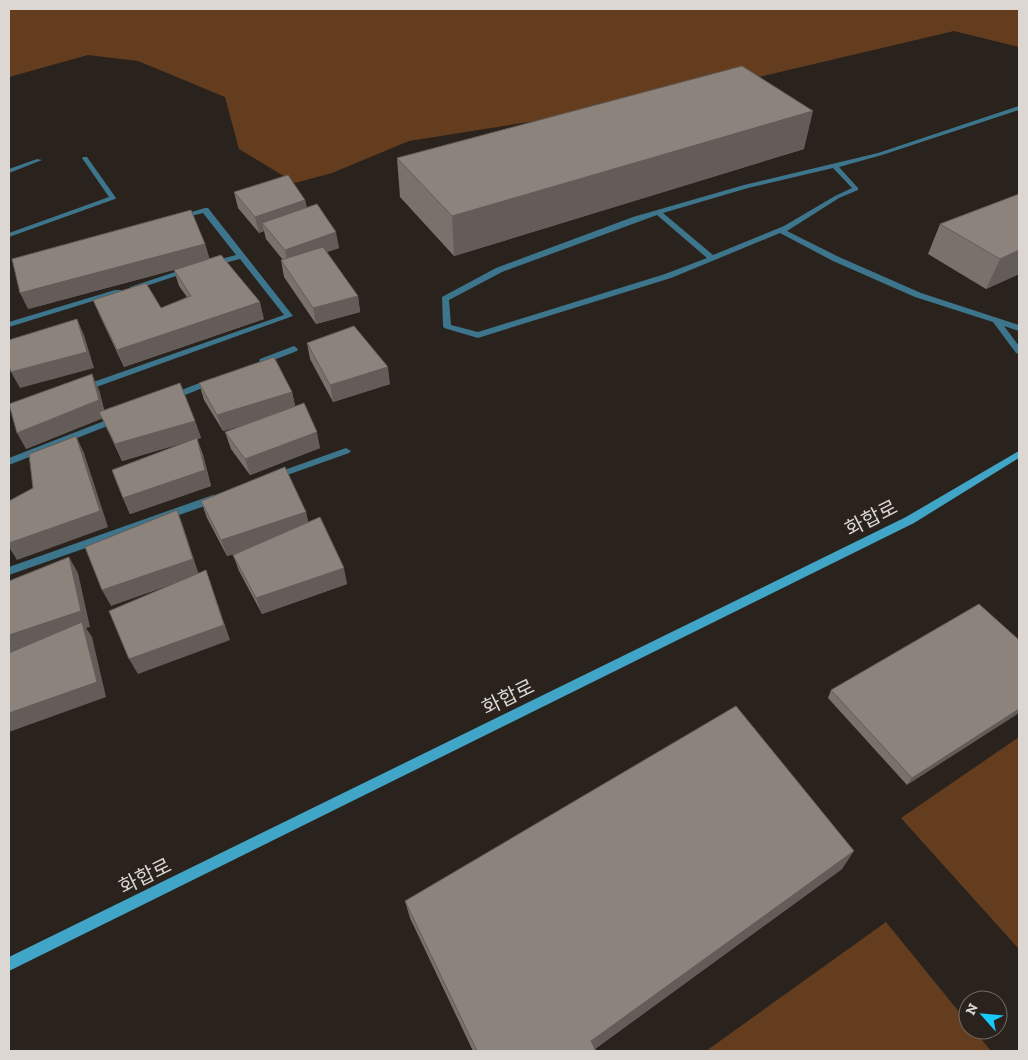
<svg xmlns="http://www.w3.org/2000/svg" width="1028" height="1060" viewBox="0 0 1028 1060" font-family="'Zilla Slab','Noto Sans KR',serif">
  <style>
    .green { fill: #643d1f }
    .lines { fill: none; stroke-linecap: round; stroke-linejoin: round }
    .lane { fill: #3d768c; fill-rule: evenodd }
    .street { fill: #3d768c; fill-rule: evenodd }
    .secondary { fill: #41a5c7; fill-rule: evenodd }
    .wall { fill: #79716c }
    .shaded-wall { fill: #635c58 }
    .building { fill: #8d837d; stroke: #635c58 }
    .labels { text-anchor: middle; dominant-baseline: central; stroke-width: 5; stroke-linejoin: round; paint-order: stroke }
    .street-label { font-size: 20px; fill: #ddd7d4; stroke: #2a231d }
  </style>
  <rect width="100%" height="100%" fill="#2a231d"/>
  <path class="green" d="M9,9h1010v38l-65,-16 -305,72 -240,38 -77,32 -37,10 -56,-34 -14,-52 -87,-36 -50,-6 -79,22z
    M1019,737v212l-118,-131z
    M886,922l82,101v7h6l17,21h-285z"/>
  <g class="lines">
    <path class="lane" d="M1019,106v4l-137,45 -43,12 19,21v2l-19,8 -52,33 52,26 82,36 98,32v6l-15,-5 15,20v8l-3,-1 -23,-31 -78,-25 -82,-36 -53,-28 -109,45 -190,59 -3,1 -34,-10 -1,-2 -1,-29 54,-29 137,-51 111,-32 134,-32zM833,168l19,20 -17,8 -51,30 -71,29 -50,-42 85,-25zM657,215l50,43 -42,16 -187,58 -27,-7 -2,-25 53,-28z"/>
    <path class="street" d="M83,157h4l29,41 -1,1 -106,38v-4l100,-36 -27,-39z
      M37,159l5,1 -33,13v-4z
      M205,208h3l85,108 -205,74h-6l-1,-2 1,-2 202,-71 -44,-56 -27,7h-3v-4l26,-7 -33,-42 -24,6 -4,-2z
      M184,269h3l4,2 -54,18h-6l-1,-2z
      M115,290h6l1,2 -113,35v-5z
      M294,346l4,3 -1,2 -31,12 -3,1 -4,-3 1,-2z
      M212,378l4,3 -1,2 -40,16 -3,1 -4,-3 1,-2z
      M117,416l3,1 1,2 -1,2 -111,44v-7z
      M346,448l5,3 -2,2 -73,26 -5,-3 2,-2z
      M213,495l3,1 2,3 -2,3 -207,73v-8z"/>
    <path class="secondary" d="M1019,451v7l-105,65 -905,448v-14l897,-440z"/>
  </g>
  <path class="wall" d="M804,149l-350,107 -54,-59 -3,-39z
    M234,192l71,8 2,8 32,40 -12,4 31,44 2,16 -44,12 -32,-47 -3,-17h2l-17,-21 -2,-8 -5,2 -21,-25z
    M1019,194v80l-33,15 -58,-35 12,-30z
    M205,244l4,14 55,61 -140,48 -24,-51 -7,-16 68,8 26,-11 -8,-11 -5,-16 -146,39z
    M307,343l83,41 -57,18 -23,-43z
    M199,383l93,9 3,14 25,42 -70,27 -19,-26 -6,-17 29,-10 -31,9 -19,-31z
    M99,390l5,20 91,11 6,17 -4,1 6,16 8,31 -81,28 -7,-16 70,-58 -71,21 -20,-43 -76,31z
    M201,501l105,11 2,11 39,61 -85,30 -23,-43 -6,-16 8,-3 -14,4 -20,-38z
    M1019,640l-112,145 -79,-87 3,-8z
    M842,869l-247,180 1,2h-123l-63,-133 -5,-17z"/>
  <path class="shaded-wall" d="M813,111l-9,38 -350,107 -2,-40z
    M305,200l3,16 -46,7 2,8 -5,2 -4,-16z
    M336,232l3,16 -51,18 -3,-16z
    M205,244l5,16 -182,49 -8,-16z
    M1019,250v24l-33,15 14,-30z
    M358,296l2,16 -44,12 -3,-16z
    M260,302l4,17 -140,48 -7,-17z
    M77,319l7,16 10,33 -74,20 -9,-16z
    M388,367l2,17 -57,18 -3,-17z
    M92,374l7,16 7,27 -80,32 -9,-16z
    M292,392l4,17 -73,22 -6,-16z
    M195,421l6,17 -4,1 6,16 8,31 -81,28 -7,-16 74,-59 -75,22 -7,-17z
    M317,432l3,16 -70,27 -5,-16z
    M76,436l8,17 24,74 -91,33 -8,-13v-4z
    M177,510l6,16 16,49 -88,31 -9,-16z
    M306,512l4,17 -83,27 -6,-16z
    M69,557l9,16 12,54 -4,1 6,9 14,60 -97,35v-97z
    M344,568l3,16 -85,30 -6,-16z
    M206,570l24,70 -92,34 -9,-15z
    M1019,709v4l-112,72 5,-7z
    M854,851l-12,18 -250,182 -1,-10z"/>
  <path class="building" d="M742,66l71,45 -361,105 -55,-58z
    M288,175l17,25 -50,17 -21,-25z
    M1019,194v56l-19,9 -60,-35z
    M317,204l19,28 -51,18 -23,-27z
    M191,210l14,34 -185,49 -8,-34z
    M323,247l35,49 -45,12 -32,-48z
    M221,255l39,47 -143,48 -24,-50 53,-17 15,25 30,-12 -17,-26z
    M77,319l10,33 -76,20 -2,-6v-26z
    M354,326l34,41 -58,18 -23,-42z
    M274,357l18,35 -75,23 -18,-32z
    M92,374l7,26 -82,33 -8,-29z
    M180,383l15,38 -80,23 -16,-32z
    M304,403l13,29 -72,27 -20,-27z
    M76,436l24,75 -91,32v-42l24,-13 -4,-34z
    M197,438l8,32 -82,28 -11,-28z
    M285,467l21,45 -85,28 -20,-39z
    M177,510l16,49 -91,31 -17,-43z
    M320,517l24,51 -88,30 -23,-43z
    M69,557l12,54 -72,24v-54z
    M206,570l18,55 -95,34 -20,-48z
    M979,604l40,36v69l-107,69 -81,-88z
    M82,622l15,60 -88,31v-60z
    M736,706l118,145 -263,190 5,10h-119l-72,-150z"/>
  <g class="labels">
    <g class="street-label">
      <text transform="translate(871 518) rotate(-27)">화합로</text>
      <text transform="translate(508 697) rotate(-26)">화합로</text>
      <text transform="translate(145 876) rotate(-26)">화합로</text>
    </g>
  </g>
  <rect width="1028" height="1060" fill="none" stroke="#ddd7d4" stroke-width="20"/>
  <g transform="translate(983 1015) rotate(297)"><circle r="24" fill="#2a231d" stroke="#726b66"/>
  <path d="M0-4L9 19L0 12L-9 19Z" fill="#18cafc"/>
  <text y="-8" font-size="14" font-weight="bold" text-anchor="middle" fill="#ddd7d4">N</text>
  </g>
</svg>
